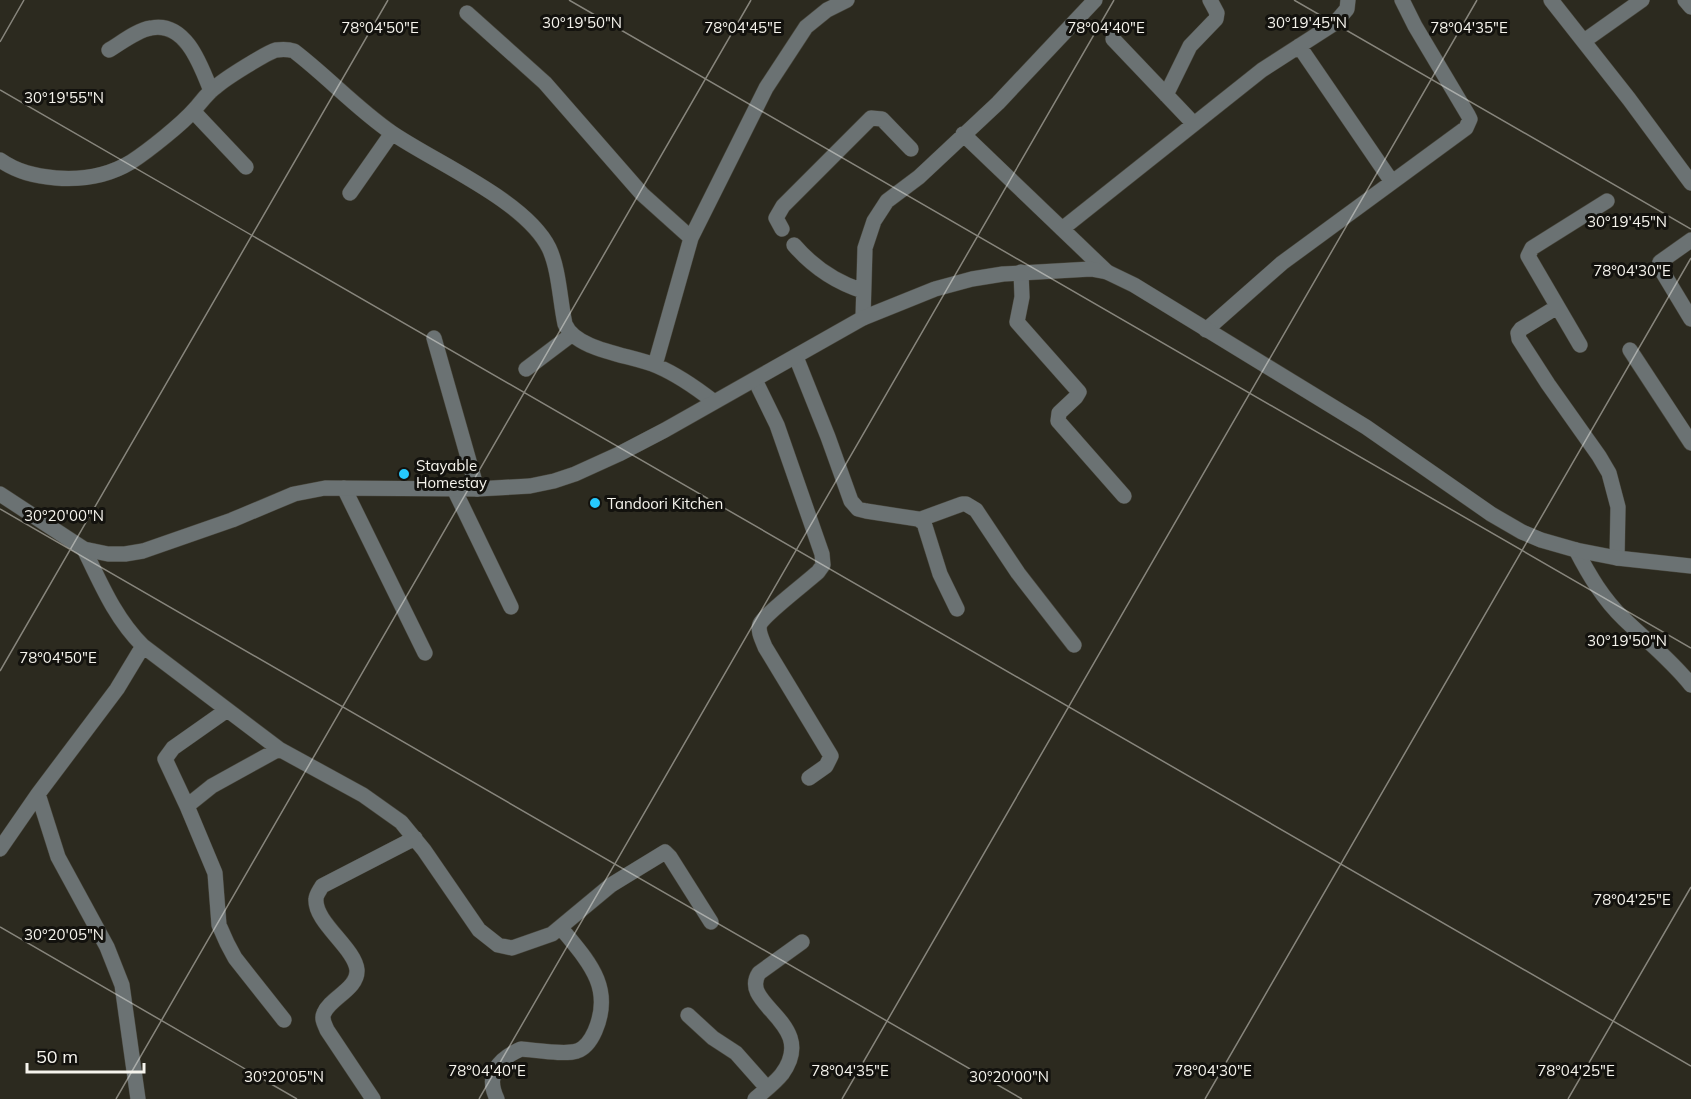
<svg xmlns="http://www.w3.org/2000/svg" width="1691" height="1099" viewBox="0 0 1691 1099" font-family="Mulish,sans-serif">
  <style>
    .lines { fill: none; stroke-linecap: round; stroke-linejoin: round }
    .minor-casing { stroke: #48463c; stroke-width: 16 }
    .tertiary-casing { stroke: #48463c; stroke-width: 16 }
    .minor { stroke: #6b7273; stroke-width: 15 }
    .tertiary { stroke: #6b7273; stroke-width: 15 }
    .ticks { fill: none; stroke: #f6f4ed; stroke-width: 1.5; stroke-opacity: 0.45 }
    .poi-dot { fill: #26c9fe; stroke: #13120e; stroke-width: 2 }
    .labels { text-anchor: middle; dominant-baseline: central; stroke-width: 6; stroke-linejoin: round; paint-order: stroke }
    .poi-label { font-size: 15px; fill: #f6f4ed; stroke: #13120e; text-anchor: start }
    .ticks-label { font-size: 15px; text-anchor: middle; fill: #f6f4ed; stroke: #13120e; stroke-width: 6; stroke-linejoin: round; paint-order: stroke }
  </style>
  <rect width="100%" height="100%" fill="#2c2a1f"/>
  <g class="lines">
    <g class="minor-casing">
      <path id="minor" d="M1551,0l78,99 62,84
        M1685,0l6,7
        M467,13l78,70 97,111 49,44
        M1113,39l81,85
        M1584,41l58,-41
        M1299,46l93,136
        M109,50c12,-7 28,-20 42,-22 35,-7 50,38 60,63
        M1166,95l24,-49 26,-27 1,-6 -7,-13
        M193,111l53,56
        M963,134l144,138
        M0,160c17,12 35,16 56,18 26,2 52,-2 75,-16 17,-11 51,-38 64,-53 7,-8 13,-17 22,-23 9,-8 49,-33 59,-36 7,-1 12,-1 18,1 34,26 63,58 98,82 44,30 134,68 157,115 10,21 11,53 16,76 11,27 67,31 92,42 21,9 38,21 56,35
        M350,193l42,-60
        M782,229l-6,-11 7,-12 88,-88 11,1 29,30
        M1062,229l200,-159 73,-47 12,-14 1,-9
        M1691,240l-31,22 -1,4 32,53
        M794,245c19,22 41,37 69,46
        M1021,272l1,25 -5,25 62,70 -3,5 -17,16 -1,8 66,75
        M1557,307l-36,22 -3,4 1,6 29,45 51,72 10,17 9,34 -1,51
        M863,318l2,-70 9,-27 13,-20 32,-24 79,-74 97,-103
        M1206,330l76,-67 184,-135 4,-9 -2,-4 -53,-89 -13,-26
        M434,338l43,151
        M1580,345l-52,-89 4,-8 75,-47
        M1630,350l61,93
        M796,357l32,80 23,64 7,8 8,2 52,8 6,4 16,51 17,35
        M655,365l36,-127 75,-150 40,-61 21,-17 20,-10
        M526,369l45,-34
        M755,380l22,45 45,129 1,11 -5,7c-11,10 -53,42 -58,52 -3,7 3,17 5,23l66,109 -5,10 -17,12
        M344,488l81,165
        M454,489l57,118
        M921,519l41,-15h4l10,6 42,63 56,72
        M84,549c17,35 31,69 59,97l-26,43 -79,105 20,63 49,90 15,38 16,114
        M1576,550c13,25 27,49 48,69 23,22 47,41 67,66
        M143,646l136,103 84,46 38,27 23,28 55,80 19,15 14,3 40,-14 59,-49 54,-33 5,5 41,65
        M279,749l-67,37 -25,20 28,67 4,52 8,18 8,15 49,62
        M187,806l-22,-47 8,-11 54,-38
        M0,849l38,-55
        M688,1015l25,23 23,15 31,35
        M373,1099l-46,-69c-2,-5 -6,-11 -3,-17 6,-15 34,-24 33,-43 -2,-22 -43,-48 -41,-71 0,-4 4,-9 6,-13l93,-48
        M497,1099c-12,-24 1,-40 24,-50 15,1 43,6 56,2 9,-3 14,-11 18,-20 19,-44 -7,-70 -34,-103
        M755,1099c9,-8 20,-16 27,-25 37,-51 -44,-69 -23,-101l43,-31"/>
    </g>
    <g class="tertiary-casing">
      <path id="tertiary" d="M0,494l84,55 24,5h17l18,-3 89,-31 62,-26 31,-6 152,1 53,-3 24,-5 21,-7 44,-20 46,-24 198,-112 72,-29 37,-10 31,-5 88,-5 16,3 27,13 232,142 125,87 31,18 19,8 35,10 41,8 74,8"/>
    </g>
    <use href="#minor" class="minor"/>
    <use href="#tertiary" class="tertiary"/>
  </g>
  <path class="ticks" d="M569,0l1122,648M1294,0l397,229M0,42l24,-42M0,90l1691,976M0,509l1022,590M0,671l388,-671M0,927l297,172M116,1099l635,-1099M479,1099l635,-1099M842,1099l635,-1099M1205,1099l486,-841M1568,1099l123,-212"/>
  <g class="poi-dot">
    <circle cx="404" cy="474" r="6"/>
    <circle cx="595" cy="503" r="6"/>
  </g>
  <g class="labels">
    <g class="poi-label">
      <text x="416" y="465">Stayable<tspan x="416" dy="17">Homestay</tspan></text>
      <text x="607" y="503">Tandoori Kitchen</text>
    </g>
  </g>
  <g class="ticks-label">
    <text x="582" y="28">30°19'50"N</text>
    <text x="1307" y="28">30°19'45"N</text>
    <text x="380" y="33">78°04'50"E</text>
    <text x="1106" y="33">78°04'40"E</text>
    <text x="1469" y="33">78°04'35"E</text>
    <text x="743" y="33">78°04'45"E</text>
    <text x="64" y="103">30°19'55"N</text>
    <text x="1627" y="227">30°19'45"N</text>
    <text x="1632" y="276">78°04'30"E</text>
    <text x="64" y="521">30°20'00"N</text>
    <text x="1627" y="646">30°19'50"N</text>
    <text x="58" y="663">78°04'50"E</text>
    <text x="1632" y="905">78°04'25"E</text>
    <text x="64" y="940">30°20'05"N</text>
    <text x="487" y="1076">78°04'40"E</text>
    <text x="850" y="1076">78°04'35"E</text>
    <text x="1213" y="1076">78°04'30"E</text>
    <text x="1576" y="1076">78°04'25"E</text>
    <text x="284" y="1082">30°20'05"N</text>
    <text x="1009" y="1082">30°20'00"N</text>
  </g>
  <path d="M27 1063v9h117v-9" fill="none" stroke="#f6f4ed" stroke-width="3"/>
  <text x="36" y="1063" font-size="18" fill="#f6f4ed" stroke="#13120e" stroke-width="4.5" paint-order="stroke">50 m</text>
</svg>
